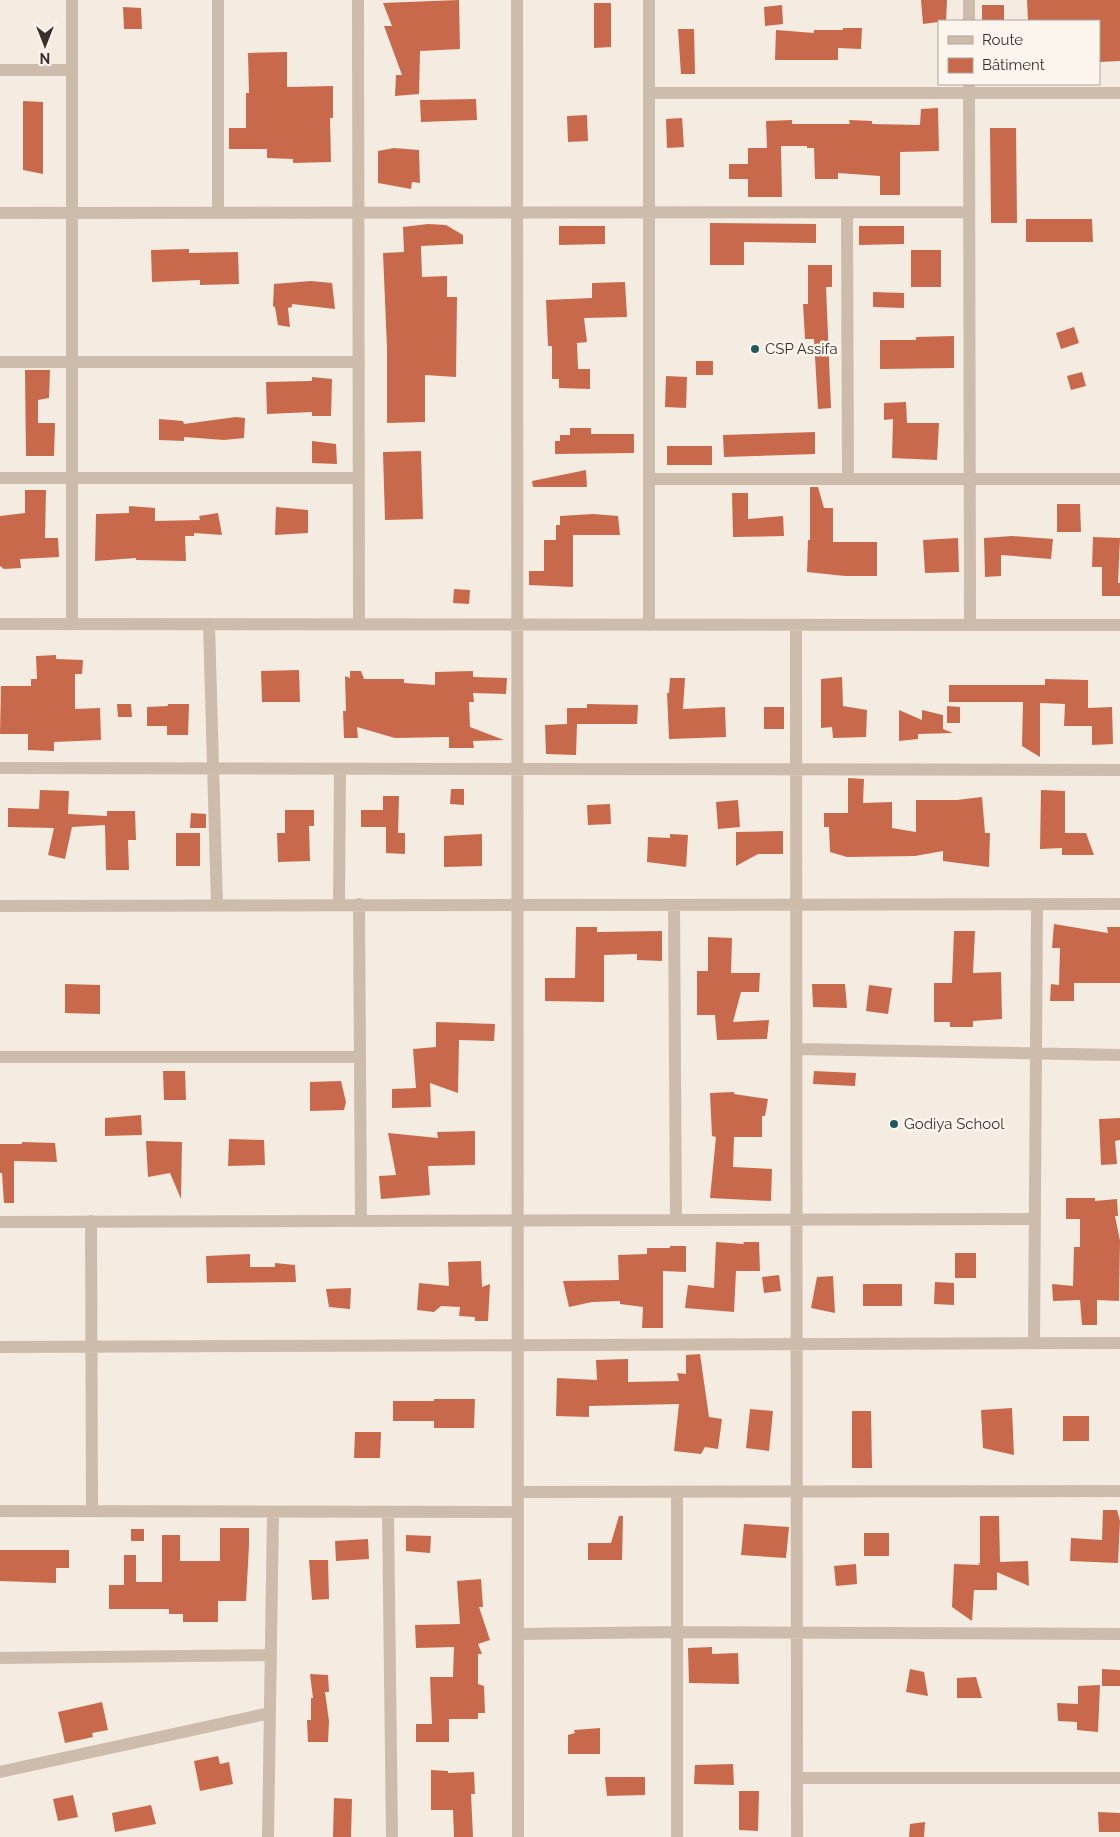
<svg xmlns="http://www.w3.org/2000/svg" width="1120" height="1837" viewBox="0 0 1120 1837" font-family="Raleway,sans-serif">
  <style>
    .building { fill: #c8694b }
    .lines { fill: none; stroke-linecap: round; stroke-linejoin: round }
    .minor { stroke: #cdbbac; stroke-width: 12 }
    .poi-dot { fill: #1f5a5e; stroke: #fbf5ee; stroke-width: 2 }
    .labels { text-anchor: middle; dominant-baseline: central; stroke-width: 5; stroke-linejoin: round; paint-order: stroke }
    .poi-label { font-size: 15px; fill: #3b302b; stroke: #fbf5ee; text-anchor: start }
  </style>
  <rect width="100%" height="100%" fill="#f4ebe1"/>
  <path class="building" d="M459,0l1,49 -40,2 -1,43 -24,2 1,-21h6l-18,-49h8l-9,-23z
    M921,0h26l-1,21 -23,3z
    M1027,0h93v61l-21,1v-41h-71z
    M594,3h17v44l-17,1z
    M782,5l1,19 -18,2 -1,-19z
    M982,5h22v16h-22z
    M123,7l18,1 1,21h-18z
    M843,28h19l-1,21 -23,-1v12h-63l1,-30 38,3v-3h29z
    M678,29h16l1,45h-14z
    M287,52v35l46,-1v32h-3l1,44 -38,1v-4l-26,-1v-9h-38v-21h17v-35h3l-1,-40z
    M476,99l1,21 -56,2 -1,-22z
    M23,101l20,1v72l-20,-4z
    M938,108l1,43 -39,1v43h-20v-19l-42,-3v6h-23l-1,-31h-7v-2h-26l1,51h-34v-18h-19v-15h19v-16h19l-1,-27 26,-1v4h58l-1,-4 23,1v3l48,1 1,-16z
    M587,115l1,26 -20,1 -1,-26z
    M682,118l2,29 -17,1 -1,-29z
    M990,128h26l1,95h-26z
    M394,148l25,2 1,33 -8,-1 -1,7 -33,-6v-32z
    M1026,219h66l1,23h-67z
    M710,223l106,1v19l-72,-1v23h-34z
    M428,224l18,1 17,10v9l-42,2 1,31 25,-1v21h10l-1,80 -31,-2v47l-38,1v-75l-4,-95 21,-1 -1,-25z
    M559,226h46v18l-46,1z
    M859,226h45v18l-45,1z
    M189,249v4l49,-1 1,32 -39,1v-5l-48,2 -1,-32z
    M911,250h30v37h-30z
    M808,265h24v22h-6l5,121 -13,1 -4,-70h-9l-2,-35h5z
    M311,281l21,2 3,26 -43,-5v3l-4,1 2,19 -12,-2 -3,-18 -2,-1 1,-22z
    M625,282l2,35 -43,1 3,24 -10,1 1,26h12v20l-31,-1v-9h-7v-33h-4l-2,-46 46,-2v-15z
    M873,292l31,1v15l-31,-1z
    M1074,327l5,16 -18,6 -5,-16z
    M954,336v32l-74,1v-29h36v-3z
    M696,361h17v14h-17z
    M25,370h25l-1,28 -11,2v23h17l-1,33h-28z
    M1082,372l4,14 -15,4 -4,-14z
    M666,376l21,1 -1,31 -21,-1z
    M312,377l20,2 -1,37h-19v-4l-45,2 -1,-32 46,-1z
    M906,402l1,21h32l-2,37 -45,-2 1,-39 -9,1v-17z
    M236,417l9,1 -1,20 -20,2 -40,-3v4l-25,-1v-21l24,2 1,3z
    M570,428h21v6h43v19l-79,1v-13h5v-6h10z
    M815,432v22l-91,3 -1,-22z
    M312,441l24,3 1,20 -25,-1z
    M667,446h45v19h-45z
    M421,451l2,68 -38,1 -2,-68z
    M586,470l1,17h-54l-1,-6z
    M810,487h8l6,21h9v34h44v34h-32l-38,-4 1,-32h2z
    M25,490h21l-1,48h13l1,19 -39,2 1,9 -17,1 -4,-3v-50l25,-3z
    M732,493h16v26l35,-3 1,20 -51,1z
    M1057,504h23l1,28h-24z
    M129,506l26,2v13l45,-1 -1,-4 19,-3 4,22 -28,-2v3h-9l1,25 -50,-1v-2l-41,3 1,-47 33,-1z
    M276,507l32,3v23l-33,2z
    M593,514l25,2 2,19h-47v52l-44,-2v-14h15v-31h12v-15h4v-9z
    M1012,536l41,3 -2,20 -50,-4v21l-16,1 -1,-39z
    M1093,537l27,1 -2,45h2v13h-18v-29h-10z
    M958,538l1,34 -34,1 -2,-33z
    M454,589l16,1 -1,14 -16,-1z
    M56,655v4l27,1 -1,14h-7v35l25,-1 1,32 -47,2v9l-26,-1v-16h-28l1,-48h30v-7h6l-1,-23z
    M299,670l1,32h-38l-1,-31z
    M350,671h11l3,8h40v4l31,2v-13l38,-1v6l34,1 -1,16 -33,-1 1,9h-5l1,25 34,13 -31,1 1,7h-25v-11l-54,1 -38,-11 1,11h-14l-1,-27h3l-1,-35 5,2z
    M842,677l1,29 24,4 -1,27 -33,1 -1,-11 -11,1v-49z
    M670,678h15l-2,31 42,-2 1,30 -57,2 -2,-46h2z
    M1045,679l43,1v28l24,-1 1,37 -21,1v-19h-28l1,-22 -25,-1v54l-18,-11 1,-44h-74v-17h96z
    M117,704h14l1,13h-14z
    M168,704h21l-1,31h-21v-9h-20v-19l21,-1z
    M587,704l51,1 -1,19h-60l-1,31 -30,-1 -1,-29 22,-1v-16h20z
    M947,706l13,1v16h-13z
    M764,707h20v22h-20z
    M899,710l23,10v-10l21,5v14l10,4 -35,1v5l-19,2z
    M848,778l16,1 -1,24 29,-1v26l24,4v-32h41l25,-3 3,36h5l-1,34 -46,-6v-10l-28,5 -68,1 -17,-5 -1,-25h-5v-14h24z
    M451,789h13v16l-14,-1z
    M40,790l29,1 -1,23 39,2v-5h28l1,29h-8l1,30h-23l-1,-45 -33,2 -7,32 -17,-4 6,-27 -46,-1v-19l31,1z
    M1041,790l24,1v42h21l8,22h-32v-7l-22,1z
    M383,796h16l-1,37h7v21l-19,-1v-26h-25v-17h22z
    M738,800l2,27 -22,2 -2,-27z
    M610,804l1,20 -23,1 -1,-20z
    M285,810h29v16h-5l1,35 -32,1 -1,-29h8z
    M191,813l15,1v14h-16z
    M783,831v23h-25l-22,12v-34z
    M176,833h24v33h-24z
    M482,834v32l-38,1v-31z
    M670,834l18,1 -2,32 -39,-5 1,-25 22,1z
    M1054,924l54,9 -1,-6h13v56h-46v18h-24l1,-17 8,1 1,-37h-8z
    M576,927h21v5l65,-1v30l-25,-1v-6l-33,1v47l-59,-1v-23h30z
    M954,931h21l-2,42 28,-1 1,47 -29,2v6h-23v-5h-16v-39h18z
    M708,937l24,1 -1,35h29l-1,19h-18l-8,30 36,-2 -2,19 -50,1 -2,-25h-18v-44h11z
    M65,984l35,1v29l-35,-1z
    M812,984h33l2,24 -34,-1z
    M869,985l23,3 -4,26 -22,-3z
    M436,1022l59,2 -1,17 -35,-1 -1,53 -28,-10 1,24 -39,1v-19l24,-1 -3,-39 23,-2z
    M163,1071h22l1,29h-22z
    M814,1071l42,2 -1,13 -42,-2z
    M341,1081l5,21 -2,8 -34,1v-29z
    M734,1092v2l34,5 -3,17h-3v21h-28l-1,30 39,2 -1,32 -61,-3 6,-61 -4,-1 -2,-43z
    M141,1115l1,20 -37,1v-18z
    M1120,1118v22l-5,1 2,23 -16,1 -2,-46z
    M475,1131v34l-47,1 2,29 -49,4 -2,-23 17,-1 -8,-42 50,5 -1,-6z
    M229,1139l35,1 1,25 -37,1z
    M146,1141l36,1 -1,57 -11,-26 -22,4z
    M22,1142l33,1 2,19 -43,-1v42h-10l-2,-30h-2v-29h22z
    M1066,1198h29v3l22,-2 1,17h-3l5,25 -1,60 -22,-1v25h-15l-2,-25 -27,1 -1,-17 21,2 1,-39h6v-28h-14z
    M716,1242l28,2 -1,-2h16l1,29h-24l-2,41 -49,-4 3,-23 26,3z
    M670,1246h16v26l-23,-1v57h-21l1,-21 -23,-3v-3l-28,1 -23,5 -6,-26 56,-1 -1,-25 29,-1v-6h23z
    M955,1253h21v25h-21z
    M250,1254v13h25v-4l20,2 1,17 -89,1 -1,-27z
    M481,1261l1,26 8,-3 -2,37h-13v-4l-16,-1 1,-9 -19,-1 -7,6 -17,-2 2,-27 30,3 -1,-24z
    M779,1275l2,16 -17,2 -2,-16z
    M833,1276l2,37 -24,-5 6,-31z
    M935,1282l19,1v22l-20,-1z
    M863,1284h39v22h-39z
    M351,1288l-1,21 -21,-2 -3,-18z
    M700,1354l9,63 13,2 -4,30 -13,-2 -4,7 -27,-3 5,-47 -90,2v11l-33,-1 1,-38 40,2 -1,-20 32,-1v23l51,-1 -2,-8 9,1v-19z
    M434,1399h41l-1,29h-40v-7h-41v-20h41z
    M1012,1408l2,47 -31,-7 -2,-38z
    M750,1409l23,2 -4,40 -23,-3z
    M852,1411h19l1,57h-20z
    M1063,1416h26v25h-26z
    M355,1432h26l-1,26h-26z
    M1103,1510h14l3,11 -2,42 -48,-2 1,-23 31,2z
    M619,1516h4l-1,44h-34v-17h23z
    M980,1516h19l1,46 28,-1 1,25 -32,-14v18h-23l-2,31 -20,-14 2,-43 26,1 -2,-2h2z
    M744,1524l45,3 -3,31 -45,-3z
    M220,1528h29v17l-3,56h-28v21h-35v-8h-14v-5h-60v-24h15v-30h12v27h26v-47h18v26h40z
    M131,1529h13v12h-13z
    M864,1533h25v23h-25z
    M406,1535l25,1 -1,17 -24,-2z
    M368,1539l1,20 -33,2 -1,-20z
    M0,1550h69v18h-13v15l-56,-2z
    M309,1560h19l1,39 -17,1z
    M856,1564l1,20 -21,2 -2,-20z
    M481,1579l2,28h-4l11,33 -12,4 4,10h-4v30l6,2 1,27h-7v6h-29v23h-33v-18h16l-2,-47h23l1,-30 -38,1 -1,-23 45,-1 -3,-43z
    M712,1647v7l26,-1 1,31 -50,-1 -1,-35z
    M910,1669l14,3 4,24 -22,-4z
    M1102,1669l18,1v16h-18z
    M310,1674l18,1 1,17h-4l4,29 -1,21h-20l-1,-22h4v-22h2z
    M976,1677l6,21h-25v-20z
    M1100,1685l-2,47 -21,-2v-8l-19,-1 -1,-18 21,1v-18z
    M102,1702l6,28 -16,3 1,4 -28,6 -7,-31z
    M600,1728v26h-32v-19l7,-2 -1,-3z
    M218,1756l2,8 9,-2 4,22 -33,7 -6,-30z
    M733,1764l1,21 -40,-1 1,-19z
    M431,1770l17,1v2l26,-1 1,22h-4l2,43h-19l-1,-27h-22z
    M605,1777h40v18l-38,1z
    M739,1791h20l-1,40 -19,-1z
    M73,1795l5,22 -20,4 -5,-22z
    M334,1798l18,1 -1,38h-18z
    M151,1805l5,19 -41,8 -3,-19z
    M1098,1812l22,1v19h-21z
    M925,1822l-1,15h-15l1,-13z"/>
  <g class="lines">
    <path class="minor" d="M72,0v624
      M218,0v212
      M358,0l1,624
      M517,0l1,1837
      M649,0v625
      M969,0v21
      M0,70h72
      M969,84l1,541
      M649,93h471
      M847,212l1,267
      M0,213l969,-1
      M0,362h359
      M0,478h359
      M649,479h471
      M0,624l1120,1
      M209,624l8,281
      M796,625l1,1212
      M0,768l1120,2
      M359,904l2,317
      M339,905l1,-136
      M674,905l2,315
      M0,906l1120,-2
      M797,1049l323,6
      M0,1057h359
      M91,1221l1,290
      M0,1222l1035,-3
      M1034,1343l3,-439
      M0,1347l1120,-4
      M518,1492l602,-1
      M0,1511l518,1
      M388,1513l4,324
      M518,1634l159,-2 443,2
      M0,1658l271,-3
      M0,1772l270,-59
      M797,1778h323
      M268,1837l5,-325
      M677,1837v-345"/>
  </g>
  <g class="poi-dot">
    <circle cx="755" cy="349" r="5"/>
    <circle cx="894" cy="1124" r="5"/>
  </g>
  <g class="labels">
    <g class="poi-label">
      <text x="765" y="349">CSP Assifa</text>
      <text x="904" y="1124">Godiya School</text>
    </g>
  </g>
  <rect x="938" y="20" width="162" height="65" fill="#fbf5ee" stroke="#aea6a0"/>
  <rect x="948" y="36" width="25" height="8" fill="#cdbbac" stroke="#aea6a0"/>
  <text x="982" y="45" font-size="15" fill="#3b302b">Route</text>
  <rect x="948" y="58" width="25" height="15" fill="#c8694b" stroke="#aea6a0"/>
  <text x="982" y="70" font-size="15" fill="#3b302b">Bâtiment</text>
  <g transform="translate(45 45) rotate(180)" stroke="#fbf5ee" stroke-width="4" paint-order="stroke">
  <path d="M0-4L9 19L0 12L-9 19Z" fill="#3b302b"/>
  <text y="-8" font-size="14" font-weight="bold" text-anchor="middle" fill="#3b302b">N</text>
  </g>
</svg>
